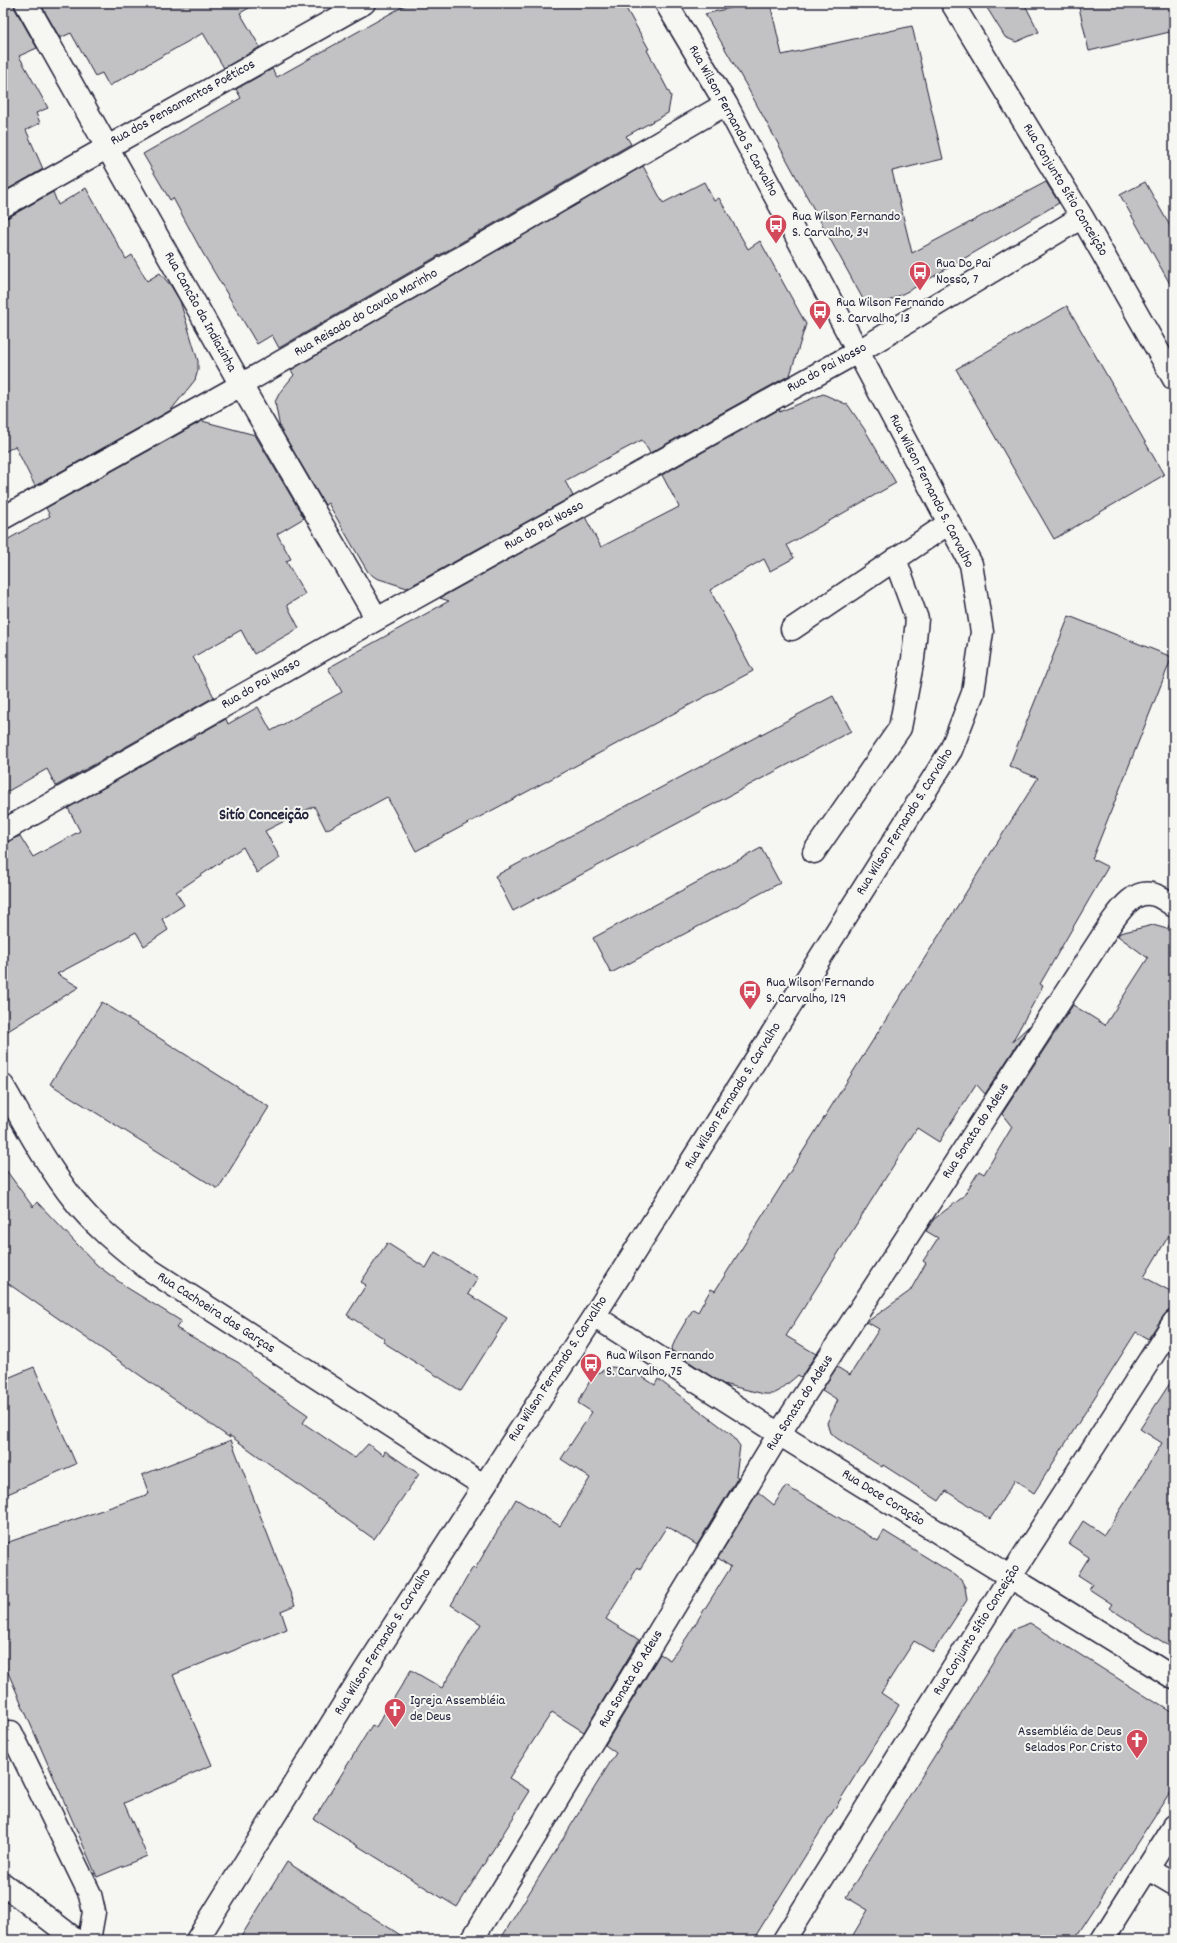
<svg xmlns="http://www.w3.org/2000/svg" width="1177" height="1943" viewBox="0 0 1177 1943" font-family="Dekko,sans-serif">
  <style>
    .building { fill: #c2c2c4; stroke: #22223b }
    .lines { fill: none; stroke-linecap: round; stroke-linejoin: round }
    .minor-casing { stroke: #22223b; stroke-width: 25 }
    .minor { stroke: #f6f6f2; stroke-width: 22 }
    .labels { text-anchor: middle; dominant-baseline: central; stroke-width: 4; stroke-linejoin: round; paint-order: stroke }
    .street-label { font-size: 14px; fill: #22223b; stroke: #f6f6f2 }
    .poi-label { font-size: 14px; fill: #22223b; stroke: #f6f6f2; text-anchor: start }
    .quarter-label { font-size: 16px; font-weight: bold; fill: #22223b; stroke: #f6f6f2 }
  </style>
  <rect width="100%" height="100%" fill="#f6f6f2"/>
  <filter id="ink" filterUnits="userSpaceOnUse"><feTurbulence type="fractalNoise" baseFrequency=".025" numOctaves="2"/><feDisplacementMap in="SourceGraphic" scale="8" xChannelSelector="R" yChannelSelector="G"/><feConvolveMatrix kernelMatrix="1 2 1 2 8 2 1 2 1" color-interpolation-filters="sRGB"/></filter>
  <g filter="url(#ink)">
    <path class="building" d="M3,3h11l1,6 22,39 -18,8 29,52 -12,5 4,10 -14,7 17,39 -40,23z
      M40,3h218l-18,10 20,34 -36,21 -21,-35 -94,53 -7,-13 -7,3 -24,-43 -11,5z
      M409,3h214l26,46 -2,1 24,46 -3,17 -42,23 5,8 -352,204 -7,-13 -15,9 -56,-94 -28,-52 -3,2 -27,-46 98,-56 -5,-9 36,-20 5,8z
      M751,3h19l12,52 130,-29 31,133 -51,12 20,82 134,-71 13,21 -147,86 -31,16 -17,-4 -118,-216 -41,-71z
      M984,3h40l15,29 -23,10 -11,-5z
      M1078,3h96v28l-85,20z
      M643,166l20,37 41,-21 10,19 5,-3 29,51 12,-8 46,83 -16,51 -140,78 -8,-13 -48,25 -29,16 8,15 -166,92 -31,-10 -8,-6 -6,-10 -34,-59 -3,2 -45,-77 -5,-26 5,-10 14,-17 -3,-5z
      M1145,182l29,51v58l-54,-96z
      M86,188l40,71 6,-4 15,26 13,-8 11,13 9,15 18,60v9l-3,10 -24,30 -136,76 -20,-40 -12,7v-235l6,-1 44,-25 5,13z
      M1067,306l97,169 -110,64 -98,-170z
      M823,394l25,11 17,25 31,53 -109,62 7,13 -24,13 -6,-12 -54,31 43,81 -337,180 -29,-54 -61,33 -12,-24 -49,25 15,27 -23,15 -14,-26 -67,45 8,13 -22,14 6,11 -24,16 -8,-14 -79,42 22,13 -76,47v-191l17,-7 13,21 47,-26 -12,-23 158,-89 2,5 30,-17 13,24 71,-39 -14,-24 121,-67 -9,-3 145,-81 16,30 78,-40 -17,-32 118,-66 -1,3z
      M202,421l53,14 49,83 -27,16 14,25 -5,2 19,33 -18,11 12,23 -45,26 -13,-24 -48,27 21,40 -158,89 -9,-17 -44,25v-252l47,-26 -4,-8z
      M1069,616l103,41 -80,202 16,8 -68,117 3,2 -31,56 17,-16 -44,68 -9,-10 -37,58 -22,-14 -131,208 30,18 -15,23 -3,-2 -19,16 -6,3h-9l-41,-10 -52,-34 6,-14 16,-27 5,3 13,-23 4,2 323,-513 -29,-12z
      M833,696l18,35 -338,180 -18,-35z
      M761,848l19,35 -169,90 -18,-35z
      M1174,918v309l-30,50 30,16v17l-6,1 -4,4 -16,24 -12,-7 -102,161 -19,-13 -25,39 -44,-28 -7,10 -56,-36 -1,2 -44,-28 -8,-6 -3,-10 11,-23 -16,-10 15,-23 13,8 29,-46 -12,-7 43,-31 16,-28 -3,-2 15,-23 -12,-7 8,-12 29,-22 16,-26 5,3 28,-47 -10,-13 71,-109 32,20 43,-67 -30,-22 2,-3 33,-8 14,4z
      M102,1002l167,105 -51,82 -168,-105z
      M3,1166l30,41 4,-5 60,63 29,22 55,34 -5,7 63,35 17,16 52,36 -5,8 52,35 13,-14 15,11 2,-4 34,23 -45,65 -145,-104 1,3 -227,-158z
      M387,1243l39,25 9,-16 43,26 -10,16 39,24 -46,73 -78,-49 2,-3 -38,-24 19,-30 -5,-3z
      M34,1367l42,97 -73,32v-116z
      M611,1367l19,2 25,16 3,-6 74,56 8,11 -4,30 2,1 -41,68 -30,-19 -27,43 -2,-2 -32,52 33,21 -55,92 -32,-20 -43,66 21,13 -73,116 -143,-88 58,-94 4,2 35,-57 31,18 39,-64 -30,-19 22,-38 2,2 41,-70 44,27 30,-48 -29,-19 31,-47 -14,-9 15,-28z
      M1174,1377v272l-65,-41 3,-4 -23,-15 3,-5 -14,-9 11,-18 -20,-13 14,-23 21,14 28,-43 30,-49 -22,-14z
      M231,1440l64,165 -14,6 6,18 -114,46 39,90 -88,38 23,53 -50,21 -94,-216v-117l146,-50 -7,-19z
      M786,1486l92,55 6,-10 71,44 6,5 4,7 2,13 -34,52 -19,-11 -33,52 18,12 -146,235h-253l116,-187 -11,-8 55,-91 10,6 17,-23 44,-70 -13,-9 40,-66 16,13z
      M1030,1623l144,91v72l-100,154h-224l18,-30 -22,-13 168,-268z
      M287,1862l121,78h-169z"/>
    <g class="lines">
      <g class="minor-casing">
        <path id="minor" d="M26,3l215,382 136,234
          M952,3l130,214 92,162
          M3,206l361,-203
          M3,518l238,-133 485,-281
          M792,629l157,-106
          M3,831l374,-212 482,-268 223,-134
          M814,852l86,-124 13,-69 4,-40 -22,-60
          M3,1086c22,38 43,79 71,114 20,26 47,47 73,68l336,217
          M594,1316l185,118 395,244
          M11,1732l79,162 4,18 -5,28
          M1147,1868l27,16
          M3,1884l73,56
          M197,1940l168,-270 229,-354 357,-566 22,-57 9,-61 -11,-68 -245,-460 -60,-101
          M472,1940l307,-506 332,-511c10,-14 24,-35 44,-28 7,2 13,7 19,11
          M784,1940l226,-363 164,-255
          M1102,1940l72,-114"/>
      </g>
      <use href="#minor" class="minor"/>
    </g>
  </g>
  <defs>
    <g id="bus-pin" transform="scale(1.15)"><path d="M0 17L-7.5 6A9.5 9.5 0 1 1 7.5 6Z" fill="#d1495b" stroke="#f6f6f2"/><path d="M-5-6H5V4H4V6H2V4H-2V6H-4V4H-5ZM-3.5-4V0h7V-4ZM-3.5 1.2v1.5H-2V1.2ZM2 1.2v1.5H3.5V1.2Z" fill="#fff"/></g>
    <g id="church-pin" transform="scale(1.15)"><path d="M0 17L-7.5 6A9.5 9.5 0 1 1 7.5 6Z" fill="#d1495b" stroke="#f6f6f2"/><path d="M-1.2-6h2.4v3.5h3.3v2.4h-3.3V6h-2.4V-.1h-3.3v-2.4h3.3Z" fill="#fff"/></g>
  </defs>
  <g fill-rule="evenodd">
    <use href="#bus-pin" x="776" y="225"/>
    <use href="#bus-pin" x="920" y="272"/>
    <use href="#bus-pin" x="820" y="311"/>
    <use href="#bus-pin" x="750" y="991"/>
    <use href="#bus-pin" x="591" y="1364"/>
    <use href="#church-pin" x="395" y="1709"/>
    <use href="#church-pin" x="1137" y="1740"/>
  </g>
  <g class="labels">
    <g class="street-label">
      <text transform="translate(183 103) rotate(-29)">Rua dos Pensamentos Poéticos</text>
      <text transform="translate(733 121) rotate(61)">Rua Wilson Fernando S. Carvalho</text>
      <text transform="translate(1065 190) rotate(59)">Rua Conjunto Sítio Conceição</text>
      <text transform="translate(200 312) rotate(61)">Rua Cancão da Indiazinha</text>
      <text transform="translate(366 313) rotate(-30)">Rua Reisado do Cavalo Marinho</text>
      <text transform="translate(827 368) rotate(-29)">Rua do Pai Nosso</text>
      <text transform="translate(931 491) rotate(63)">Rua Wilson Fernando S. Carvalho</text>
      <text transform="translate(544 526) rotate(-29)">Rua do Pai Nosso</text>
      <text transform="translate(261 684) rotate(-30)">Rua do Pai Nosso</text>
      <text transform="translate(905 822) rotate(-58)">Rua Wilson Fernando S. Carvalho</text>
      <text transform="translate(733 1096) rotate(-58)">Rua Wilson Fernando S. Carvalho</text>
      <text transform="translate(976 1131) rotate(-57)">Rua Sonata do Adeus</text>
      <text transform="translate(216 1313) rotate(33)">Rua Cachoeira das Garças</text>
      <text transform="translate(558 1369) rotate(-57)">Rua Wilson Fernando S. Carvalho</text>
      <text transform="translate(800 1403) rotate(-57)">Rua Sonata do Adeus</text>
      <text transform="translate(883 1498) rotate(32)">Rua Doce Coração</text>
      <text transform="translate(977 1630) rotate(-58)">Rua Conjunto Sítio Conceição</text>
      <text transform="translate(383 1642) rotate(-58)">Rua Wilson Fernando S. Carvalho</text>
      <text transform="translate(631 1679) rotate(-59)">Rua Sonata do Adeus</text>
    </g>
    <g class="poi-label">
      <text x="792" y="217">Rua Wilson Fernando<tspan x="792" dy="16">S. Carvalho, 34</tspan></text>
      <text x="936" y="264">Rua Do Pai<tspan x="936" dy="16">Nosso, 7</tspan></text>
      <text x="836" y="303">Rua Wilson Fernando<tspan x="836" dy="16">S. Carvalho, 13</tspan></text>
      <text x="766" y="983">Rua Wilson Fernando<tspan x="766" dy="16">S. Carvalho, 129</tspan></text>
      <text x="606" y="1356">Rua Wilson Fernando<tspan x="606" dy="16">S. Carvalho, 75</tspan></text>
      <text x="410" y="1701">Igreja Assembléia<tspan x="410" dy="16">de Deus</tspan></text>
      <text x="1122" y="1732" text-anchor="end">Assembléia de Deus<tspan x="1122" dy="16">Selados Por Cristo</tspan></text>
    </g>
    <g class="quarter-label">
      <text x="264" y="815">Sitío Conceição</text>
    </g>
  </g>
  <rect width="1177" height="1943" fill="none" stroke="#f6f6f2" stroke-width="16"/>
  <rect x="8" y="8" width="1161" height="1927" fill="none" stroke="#22223b" stroke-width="1.5" filter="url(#ink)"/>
</svg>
